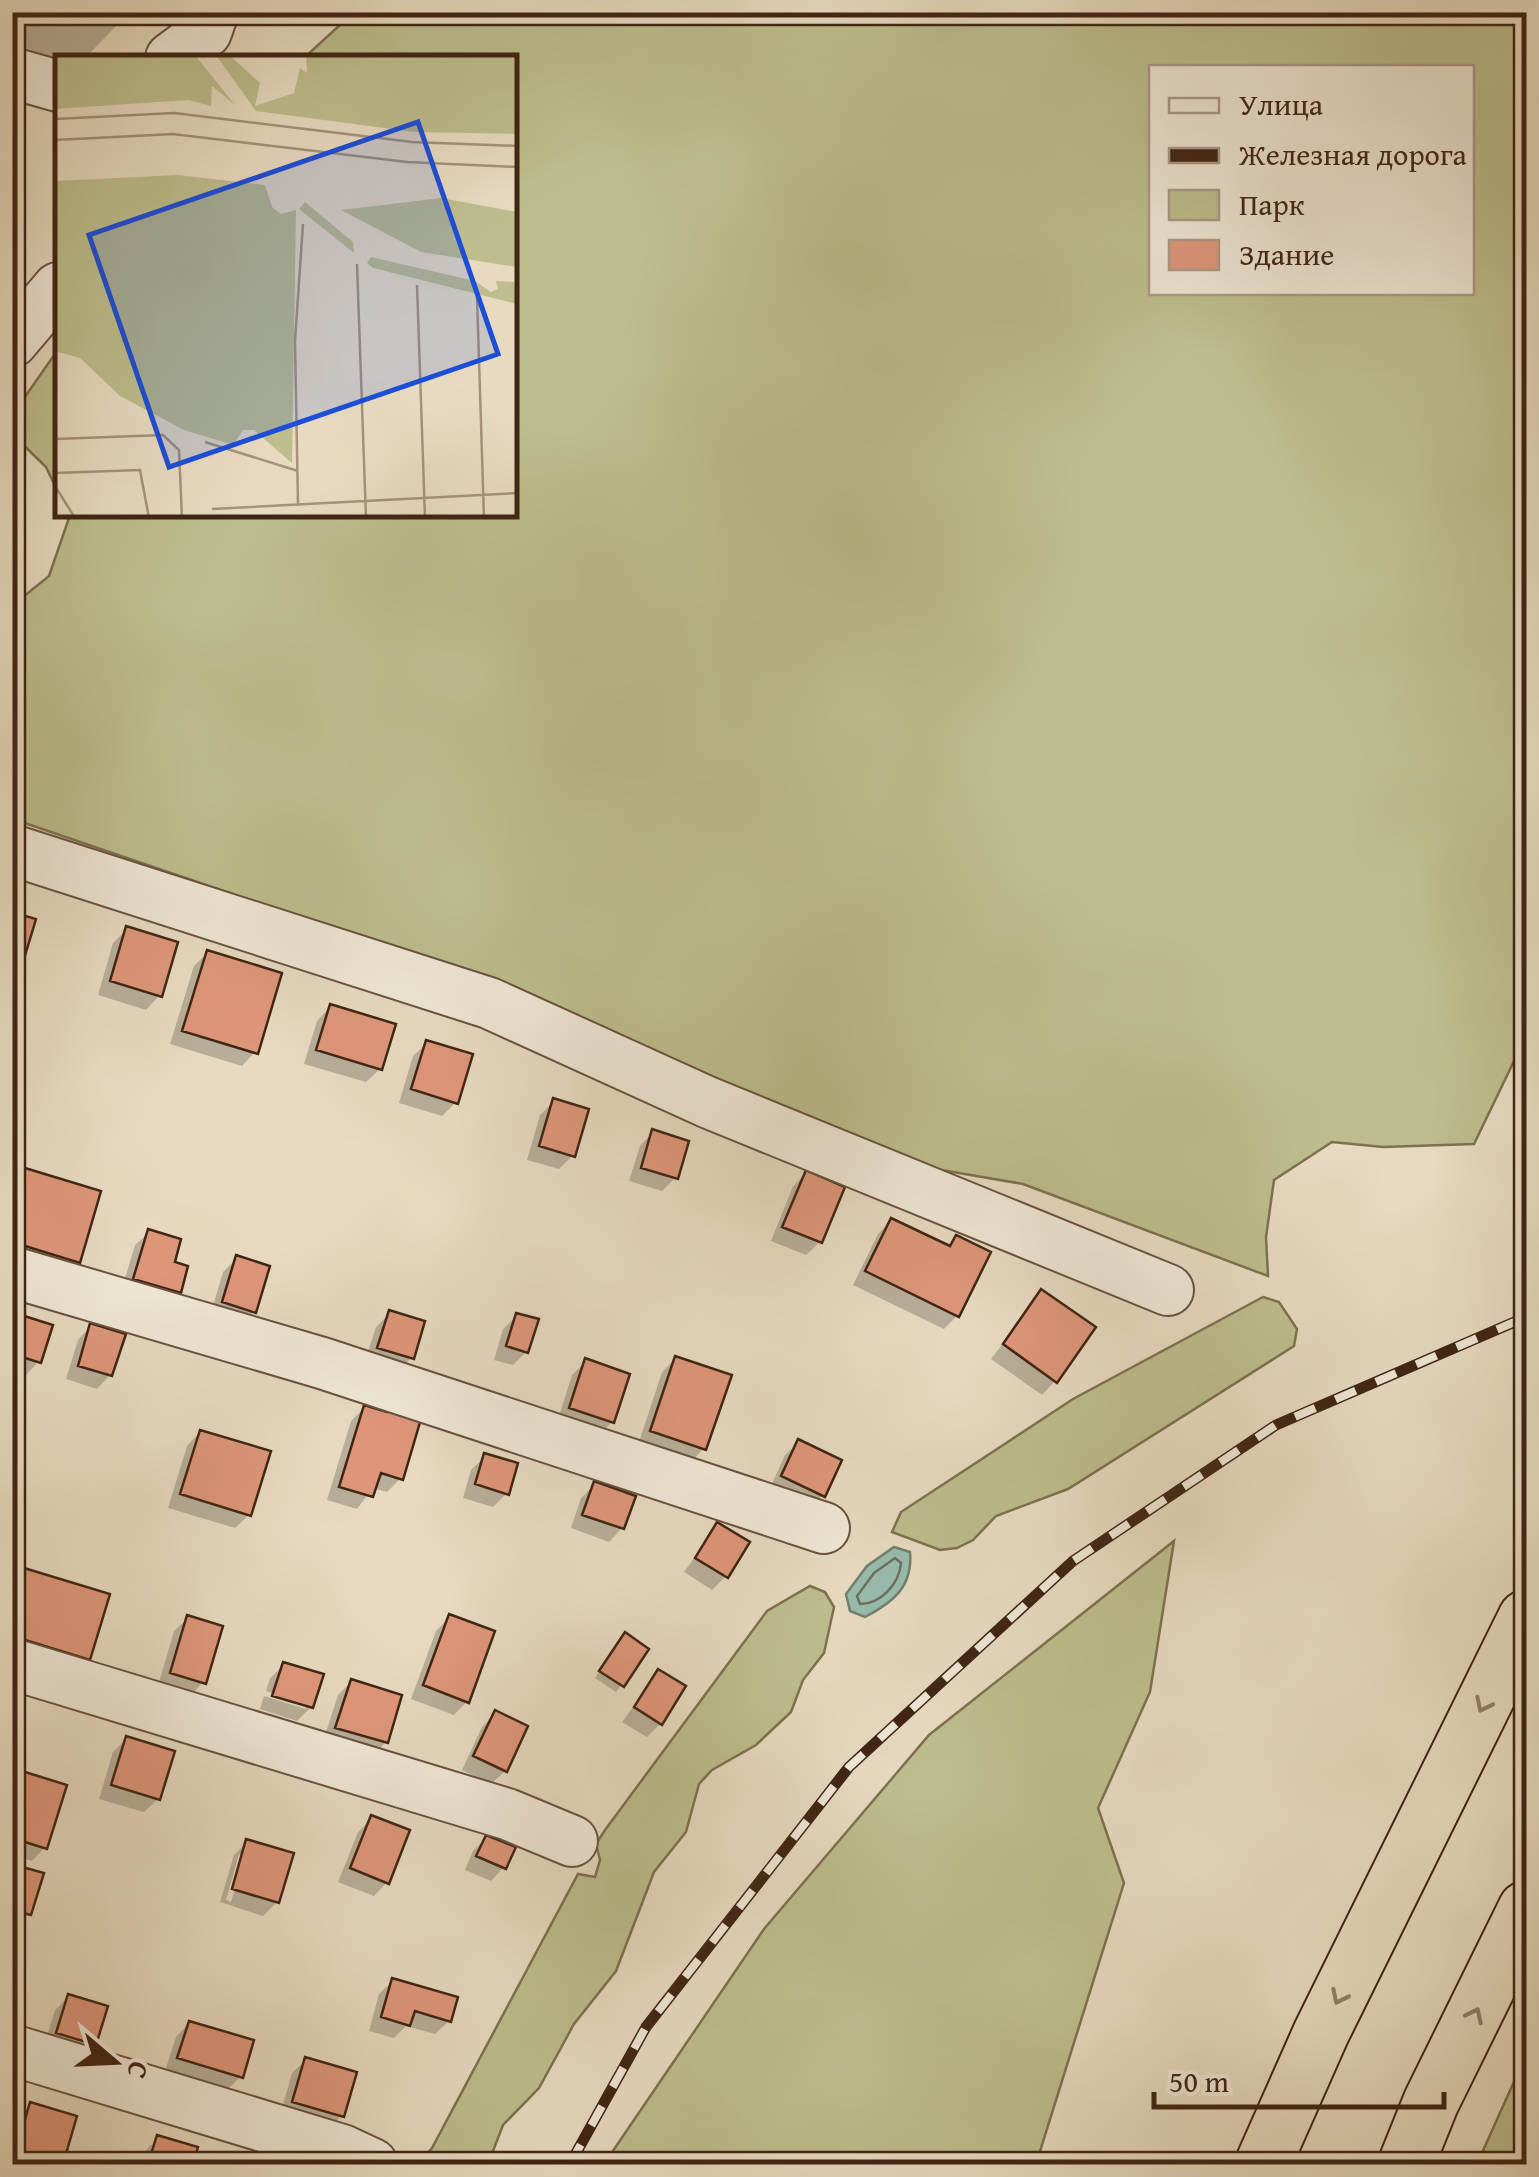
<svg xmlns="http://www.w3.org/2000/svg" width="1539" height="2177" viewBox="0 0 1539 2177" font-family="'Gentium Book Plus',serif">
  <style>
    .green { fill: #bdbd8d; stroke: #7e7150; stroke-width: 2.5; fill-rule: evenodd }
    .water { fill: #98bbad; stroke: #747f70; stroke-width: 2.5 }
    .shadow { fill: #0003; fill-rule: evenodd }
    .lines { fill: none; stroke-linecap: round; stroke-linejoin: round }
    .shore { stroke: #6c7060; stroke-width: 2.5 }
    .building { fill: #de967a; stroke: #3f2514; stroke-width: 2.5 }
    .minor-casing { stroke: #69523f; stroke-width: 54 }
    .highway-casing { stroke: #3f2514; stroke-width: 59 }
    .minor { stroke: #efe7d6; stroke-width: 50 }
    .highway { stroke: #e7dac0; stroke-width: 55 }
    .rail-casing { stroke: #3f2514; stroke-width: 11 }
    .rail { stroke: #efe7d6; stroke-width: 8; stroke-dasharray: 22; stroke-linecap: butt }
    .oneway { stroke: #93806a }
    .inset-road { fill: none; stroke: #a4927b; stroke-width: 2.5 }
    .view { fill: #1d4ed8; fill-opacity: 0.15; stroke: #1d4ed8; stroke-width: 5 }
    .inset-edge { fill: none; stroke: #3f2514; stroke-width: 5 }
  </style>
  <rect width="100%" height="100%" fill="#e7dac0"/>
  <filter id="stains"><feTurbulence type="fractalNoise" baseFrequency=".002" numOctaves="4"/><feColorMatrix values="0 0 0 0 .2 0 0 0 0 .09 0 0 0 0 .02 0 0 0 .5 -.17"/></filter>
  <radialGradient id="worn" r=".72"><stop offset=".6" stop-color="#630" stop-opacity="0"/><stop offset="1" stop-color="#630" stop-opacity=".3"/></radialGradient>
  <path class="green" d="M353,13h1173v1023l-52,108 -91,3 -51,-5 -58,38 -8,57 2,39 -245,-92 -99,-17 -425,-182 -486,-166v-214l36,-29 21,-61h445v-457l-210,-1zM1152,68h320v224h-320z
    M57,351v139l-11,-23 -34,-33 1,-20z
    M1263,1297l16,5 18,27 -3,17 -226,143 -72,27 -23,24 -16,8 -17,2 -48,-18 9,-20 172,-113z
    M1174,1541l-24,151 -52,116 26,75 -88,281h-432l160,-235 165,-194z
    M810,1586l15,6 9,15 -10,46 -21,27 -12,32 -35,33 -44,25 -13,14 -13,48 -32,40 -38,99 -42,53 -35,64 -36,37 -15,39h-70l14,-16 146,-274 17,3 5,-17 -4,-16 9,-14 162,-219z
    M1526,2055v109h-49z"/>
  <path class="water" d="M894,1547l16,5c3,34 -16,50 -45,65l-15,-6 -4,-17 21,-28z"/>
  <path class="shadow" d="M12,12h118l-45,46h-27v9l-46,11z
    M12,914l10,43 -10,10z
    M127,929l32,67 -13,14 -48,-15 15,-52z
    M207,953l48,99 -13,14 -72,-22 24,-78z
    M330,1007l50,62 -14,13 -62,-18 13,-43z
    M427,1043l29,59 -14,14 -43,-13 14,-47z
    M554,1101l18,55 -13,13 -32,-9 13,-45z
    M653,1132l22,46 -13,13 -33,-10 11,-35z
    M26,1170l52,91 -14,14 -52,-16v-75z
    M807,1173l13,69 -14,13 -35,-14 22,-55z
    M891,1221l56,26 9,-9 1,78 -13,13 -91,-44 25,-51z
    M149,1232l23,32 7,27 -14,14 -44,-13 14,-47z
    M237,1258l17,53 -14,14 -30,-9 13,-44z
    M1042,1292l13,89 -13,14 -51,-36z
    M390,1313l21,45 -13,13 -33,-10 11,-34z
    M517,1316l9,36 -13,13 -19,-5 9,-31z
    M19,1317l20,44 -13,14 -14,-4v-48z
    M91,1326l19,49 -13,14 -31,-10 12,-39z
    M675,1359l29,89 -13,14 -53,-17 24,-73z
    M586,1361l26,61 -14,14 -41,-14 15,-47z
    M391,1405l10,73 -14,14 -14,-4 -16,21 -30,-9 24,-79 13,-13 19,5z
    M200,1432l49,83 -14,13 -67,-20 19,-62z
    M799,1442l24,53 -14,14 -40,-19 16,-35z
    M485,1456l22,37 -14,14 -30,-9 8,-28z
    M595,1484l27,44 -13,14 -38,-14 10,-30z
    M718,1525l8,51 -14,14 -28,-18z
    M25,1571l63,87 -14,14 -62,-19v-70z
    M449,1617l18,84 -13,14 -43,-16 25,-68z
    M188,1618l15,64 -13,14 -32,-10 16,-55z
    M619,1641l27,9 -30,42 -21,-14z
    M284,1665l27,42 -14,14 -37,-12 4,-13 42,13v-5l-40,-13 4,-13z
    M659,1672l1,52 -13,13 -25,-15z
    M351,1682l35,60 -14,14 -49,-15 15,-46z
    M496,1713l9,58 -14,13 -29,-14 20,-43z
    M126,1739l32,60 -14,13 -45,-13 14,-47z
    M12,1771l33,76 -13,14 -20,-6z
    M372,1818l15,64 -13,14 -36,-14 20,-50z
    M486,1838l18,29 -13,14 -26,-11 8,-19z
    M247,1842l30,60 -14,14 -43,-14 14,-47zM239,1854h6l-14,48 -5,-2z
    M12,1866l17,48 -14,14 -3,-1z
    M393,1981l56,40 -14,13 -29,-8 -12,12 -25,-7 10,-37z
    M68,1997l26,47 -13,13 -37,-11 11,-36z
    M189,2023l51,54 -13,13 -62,-19 11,-34z
    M306,2060l35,56 -13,14 -48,-15 12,-42z
    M31,2105l43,13 -14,46h-48l6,-46z
    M158,2138l37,11 -5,15h-49l4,-13z"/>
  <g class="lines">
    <path class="shore" d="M895,1558l6,5c-2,21 -20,41 -41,41l-3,-8 17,-23z"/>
  </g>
  <path class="building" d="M12,912l24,7 -12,40 -12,-4z
    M126,926l52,16 -16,55 -52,-16z
    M207,950l75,23 -24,81 -76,-23z
    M330,1004l66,20 -14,46 -66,-20z
    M426,1040l47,14 -15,50 -47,-15z
    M553,1098l36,11 -14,48 -36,-11z
    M652,1129l37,12 -11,38 -37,-11z
    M25,1168l76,23 -21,72 -68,-21v-31z
    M806,1170l39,17 -23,56 -40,-16z
    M891,1218l59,28 6,-11 35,17 -32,65 -94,-46z
    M148,1229l33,10 -6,23 13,4 -7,27 -48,-14z
    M236,1255l34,11 -14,47 -34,-11z
    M1041,1289l55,38 -39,56 -54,-39z
    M389,1310l36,11 -11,38 -37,-11z
    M516,1313l23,6 -11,34 -22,-7z
    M18,1314l35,11 -12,38 -29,-9z
    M90,1323l36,11 -14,42 -34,-10z
    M675,1356l57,19 -26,75 -56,-19z
    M585,1358l45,16 -16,49 -45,-15z
    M390,1402l33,10 -20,68 -22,-7 -8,24 -34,-10 25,-82 23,7z
    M200,1430l71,21 -20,65 -71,-22z
    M798,1439l44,21 -17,37 -44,-21z
    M484,1453l34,10 -9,32 -34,-11z
    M594,1481l42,15 -12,33 -42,-14z
    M717,1522l33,20 -22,36 -33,-20z
    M24,1568l86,26 -20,66 -78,-24v-30z
    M449,1614l46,17 -26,72 -46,-18z
    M187,1615l36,11 -17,58 -36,-11z
    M625,1632l24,17 -25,38 -25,-16z
    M283,1662l41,12 -11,34 -41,-12z
    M658,1669l28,17 -24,39 -28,-18z
    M351,1679l51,16 -14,48 -53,-15z
    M495,1710l33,16 -21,46 -34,-16z
    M126,1736l49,15 -15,49 -49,-15z
    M12,1768l55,17 -20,64 -35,-11z
    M371,1815l39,15 -21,54 -39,-16z
    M486,1835l30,12 -10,22 -30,-13z
    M246,1839l48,14 -15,50 -47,-14z
    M12,1864l32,9 -13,42 -19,-5z
    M392,1978l66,19 -7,25 -36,-11 -5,15 -29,-9z
    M68,1994l40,12 -12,39 -40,-12z
    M189,2021l65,19 -11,38 -66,-20z
    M305,2057l52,15 -13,45 -52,-15z
    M30,2102l47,14 -14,48 -50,-2z
    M157,2135l41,12 -5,17h-45z"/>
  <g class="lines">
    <g class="minor-casing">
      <path id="minor" d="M171,58l35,-26 7,-20
        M12,73l46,13
        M12,342l46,-54
        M12,850l477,153 218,99 461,188
        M12,1272l310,91 502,165
        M12,1664l495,150 65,27
        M12,2050l330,100 30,14"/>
    </g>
    <g class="highway-casing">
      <path id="highway" d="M1263,2164l58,-131 205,-415
        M1406,2164l25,-62 95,-193"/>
    </g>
    <use href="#minor" class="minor"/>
    <use href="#highway" class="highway"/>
    <g class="rail-casing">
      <path id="rail" d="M570,2164l76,-137 203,-260 224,-206 203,-136 250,-108"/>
    </g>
    <use href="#rail" class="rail"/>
  </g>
  <defs><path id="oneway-chevron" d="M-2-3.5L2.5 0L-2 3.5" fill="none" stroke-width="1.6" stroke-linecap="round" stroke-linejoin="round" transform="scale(2.5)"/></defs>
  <g class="oneway">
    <use href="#oneway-chevron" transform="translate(1483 1705) rotate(116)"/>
    <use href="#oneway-chevron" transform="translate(1339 1997) rotate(116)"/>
    <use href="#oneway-chevron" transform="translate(1475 2015) rotate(-64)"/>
  </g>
  <g transform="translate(55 55)">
    <rect width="462" height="462" fill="#e7dac0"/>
    <path d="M0,0h140l40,50 -23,-19 -1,20 -23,-6 -133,9zM161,0h13l31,28 -5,23 39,-13 6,-25 7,5 -1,-18h211v79l-103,-2 -158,-21zM123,120l87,10 7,22 9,7 15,-4 -4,253 -38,-33h-11l-10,15 -49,-15 -64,-34 -40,-38 -25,-7v-170zM386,143l76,14v55l-96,-15 -80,-42zM250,147l48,40 1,11 -55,-44zM316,202l104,24 16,11 7,-3 -2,-8 18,1 3,22 -144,-36 -6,-5z" fill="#bdbd8d"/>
    <path class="inset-road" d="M0,64l119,-6 238,29 106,4M0,85l118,-6 234,28 111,5M302,209l9,254M362,230l8,233M422,242l7,221M0,384l108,-4 16,15 3,68M150,387l93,29M0,418l85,-3 9,48M0,431l20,32M243,450l-3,-164 8,-117M157,454l306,-16"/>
    <path class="view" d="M363,67l80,232 -329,113 -80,-232z"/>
    <rect width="462" height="462" class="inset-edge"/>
  </g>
  <rect width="1539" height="2177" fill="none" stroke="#e7dac0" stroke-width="50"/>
  <rect x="15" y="15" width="1509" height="2147" fill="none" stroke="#3f2514" stroke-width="5"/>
  <rect x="25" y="25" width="1489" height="2127" fill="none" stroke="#3f2514" stroke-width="2.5"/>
  <rect x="1149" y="65" width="325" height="230" fill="#efe7d6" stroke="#a99988" stroke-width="2.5"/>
  <rect x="1169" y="98" width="50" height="15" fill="#efe7d6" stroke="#a99988" stroke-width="2.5"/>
  <text x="1239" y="115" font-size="30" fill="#3f2514">Улица</text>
  <rect x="1169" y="148" width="50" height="15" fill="#3f2514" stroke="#a99988" stroke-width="2.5"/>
  <text x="1239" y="165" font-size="30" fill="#3f2514">Железная дорога</text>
  <rect x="1169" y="190" width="50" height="30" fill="#bdbd8d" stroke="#a99988" stroke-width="2.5"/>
  <text x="1239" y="215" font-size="30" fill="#3f2514">Парк</text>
  <rect x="1169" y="240" width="50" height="30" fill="#de967a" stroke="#a99988" stroke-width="2.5"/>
  <text x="1239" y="265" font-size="30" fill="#3f2514">Здание</text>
  <g transform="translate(115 2062) rotate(109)" stroke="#efe7d6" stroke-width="8" paint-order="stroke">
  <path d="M0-8L18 38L0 25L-18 38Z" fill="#3f2514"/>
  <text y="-15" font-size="28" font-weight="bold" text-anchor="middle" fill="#3f2514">С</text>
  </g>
  <path d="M1154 2092v15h290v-15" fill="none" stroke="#3f2514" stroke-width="5"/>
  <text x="1169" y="2092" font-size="30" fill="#3f2514" stroke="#efe7d6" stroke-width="8" paint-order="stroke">50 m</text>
  <rect width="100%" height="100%" filter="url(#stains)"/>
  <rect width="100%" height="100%" fill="url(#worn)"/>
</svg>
